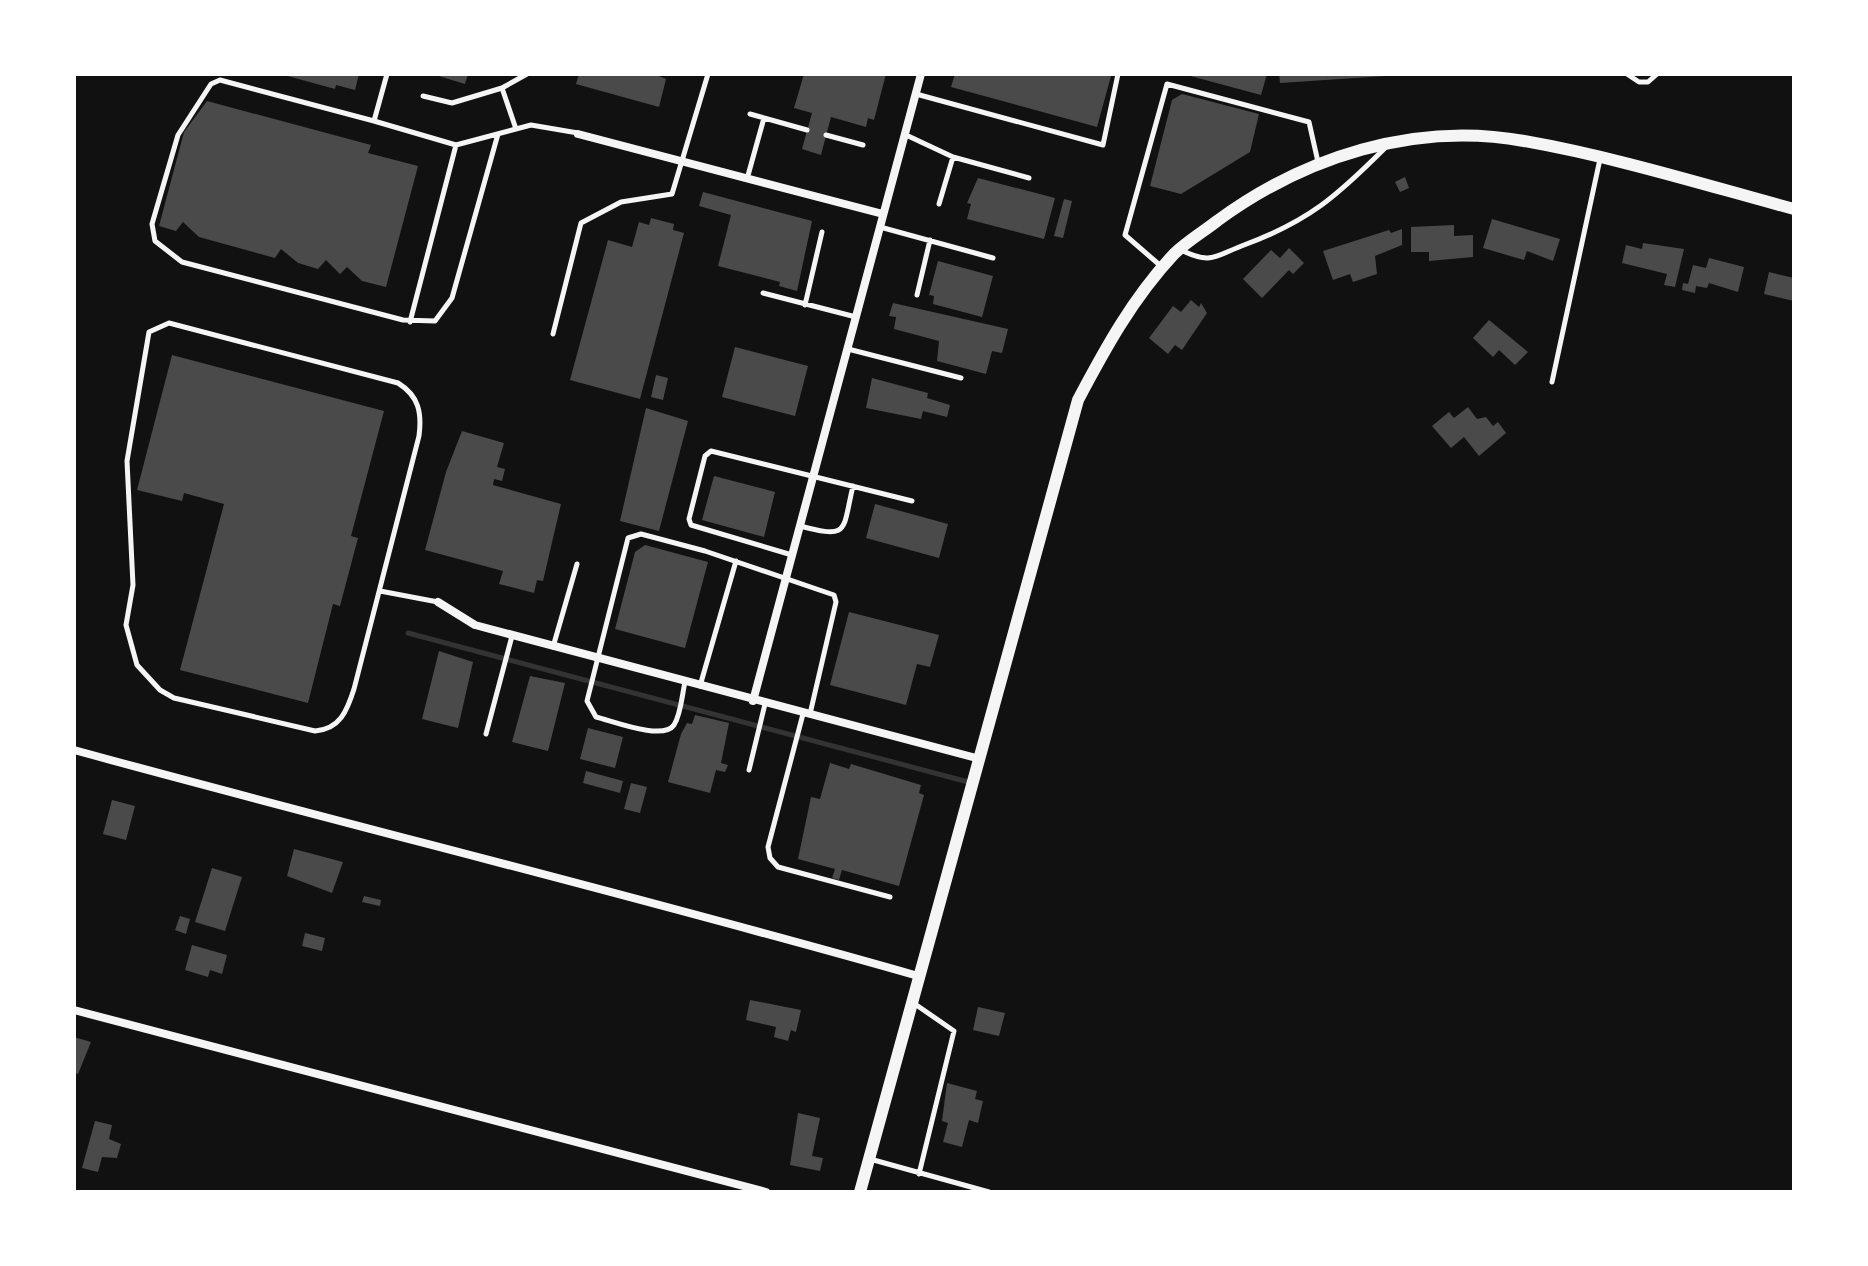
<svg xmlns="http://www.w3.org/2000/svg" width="1868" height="1266" viewBox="0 0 1868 1266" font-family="Poppins,sans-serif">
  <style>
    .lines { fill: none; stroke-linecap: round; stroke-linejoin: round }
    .stream { stroke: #333; stroke-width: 5 }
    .building { fill: #4a4a4a }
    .service { stroke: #f5f5f5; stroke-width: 5 }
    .minor { stroke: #f5f5f5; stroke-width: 8 }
    .tertiary { stroke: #f5f5f5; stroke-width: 12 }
  </style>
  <rect width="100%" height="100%" fill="#111"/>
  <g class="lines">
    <path class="stream" d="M408,633l564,150"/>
  </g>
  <path class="building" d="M359,74l-4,16 -19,-5 -1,4 -51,-14z
    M432,74h36l-3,10z
    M579,74h75l12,5 -7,28 -83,-23z
    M804,74h82l-12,46 -6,-2 -2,9 -35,-10 -10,38 -19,-6 10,-36 -18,-5z
    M955,74h149l7,2 -14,51 -146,-40z
    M1183,74h84l-6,21z
    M1279,74h107v2l-106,7z
    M1182,94l77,20 -9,38 -69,42 -31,-8 22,-86z
    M207,101l164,44 -3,8 50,13 -32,121 -24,-6 -15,-14 -7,7 -14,-14 -8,9 -20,-6 -17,-14 -6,9 -76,-21 -16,-15 -7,9 -17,-5 25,-94z
    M1405,177l4,11 -9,4 -5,-10z
    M978,178l77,20 -11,41 -77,-20 4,-15 -4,-1z
    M703,192l109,29 -15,70 -18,-5 1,-4 -62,-16 13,-51 -32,-9z
    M1064,199l8,2 -9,37 -9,-2z
    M651,218l23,6 -1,6 11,3 -44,166 -70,-19 38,-140 24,7 7,-25 10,3z
    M1492,219l68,20 -7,22 -26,-10 -3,9 -41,-12z
    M1454,225v11l19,-1v22l-44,4v-9h-18v-25z
    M1402,229v16l-27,11 2,18 -24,8 -3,-8 -17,6 -10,-29 66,-21 2,3z
    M1643,243l41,6 -9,38 -11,-2 3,-11 -45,-11 4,-18 16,4z
    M1289,248l15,15 -11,11 -4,-4 -27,28 -19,-19 28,-29 9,8z
    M1709,258l35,9 -6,25 -29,-9 -2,5 -11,-2 -1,7 -13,-3 1,-7 5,1 5,-19 13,3z
    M938,261l55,15 -11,41 -49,-13 1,-8 -5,-1z
    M1769,272l25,6v23l-30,-7z
    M1191,300l8,7 2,-4 6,10 -25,37 -7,-5 -7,9 -19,-16 24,-32 8,6z
    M893,303l115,26 -6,24 -10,-2 -6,23 -49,-13 2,-20 -45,-12 2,-12 -7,-1z
    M1489,320l39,32 -13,13 -16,-15 -6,7 -20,-19z
    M735,347l73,19 -13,50 -73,-19z
    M172,355l212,56 -33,125 7,2 -18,68 -7,-2 -25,99 -128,-33 44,-166 -40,-11 -2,8 -45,-11z
    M656,375l12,3 -5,22 -12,-3z
    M872,378l56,15 -1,5 23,7 -3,12 -24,-6 -2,8 -55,-11z
    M1468,407l9,12 9,-2 7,9 5,-4 8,11 -27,23 -15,-19 -13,11 -19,-22 17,-14 5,6z
    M646,408l42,13 -29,110 -39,-10z
    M462,431l42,12 -7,24 8,2 -3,12 -8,-2 -1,6 68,19 -18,77 -6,-1 -3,13 -35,-9 4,-13 -78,-21 21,-78z
    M714,476l61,16 -11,45 -62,-17z
    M875,504l73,20 -9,34 -73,-20z
    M645,545l63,17 -23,86 -70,-19 20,-77z
    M849,612l90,23 -9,32 -13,-3 -11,41 -76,-20z
    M439,651l34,11 -15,66 -36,-9z
    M530,676l35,7 -17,68 -36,-9z
    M695,715l34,8 -8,40 7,2 -3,7 -9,-2 -6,23 -42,-11 13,-48 6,-11 5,1z
    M588,728l35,9 -8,31 -35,-9z
    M830,763l19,6 2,-5 70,21 -2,8 5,2 -25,91 -57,-16 -3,10 -7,-2 3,-9 -37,-10 13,-62 9,2z
    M586,771l37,10 -3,12 -37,-10z
    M631,783l16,4 -7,26 -16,-4z
    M112,800l23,6 -9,34 -23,-6z
    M294,849l49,13 -11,31 -45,-17z
    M212,868l30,9 -17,54 -30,-9z
    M364,896l17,4 -1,6 -18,-4z
    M180,916l10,3 -4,15 -11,-4z
    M305,933l20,5 -3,13 -20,-5z
    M192,945l35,10 -5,19 -12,-4 -2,7 -23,-7z
    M750,1000l51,10 -5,22 -5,-2 -3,11 -14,-4 2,-10 -30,-7z
    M978,1007l27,6 -6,23 -26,-6z
    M74,1037l17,5 -13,32 -4,-1z
    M947,1083l30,8 -2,8 8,2 -5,22 -9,-3 -7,27 -19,-5 5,-19 -6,-2z
    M798,1113l22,5 -8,38 11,2 -3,13 -30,-6z
    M95,1121l17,4 -3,14 12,5 -4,14 -15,-1 -4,15 -16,-4z"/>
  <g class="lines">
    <path class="service" d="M387,74l-13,47 82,24 75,-20 47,8
      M1627,74l12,8h9l9,-8
      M502,88l25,-14
      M916,94l187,51 15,-71
      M423,96l29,7 50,-15 14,41
      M750,114l57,16
      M374,121l-154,-41 -9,4 -33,51 -26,89 3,17 27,21 221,58 32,1 17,-23 46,-164
      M826,135l37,10
      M906,135l47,22 76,21
      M747,179l17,-61
      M939,204l14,-47
      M880,227l113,31
      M1181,250c30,15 34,6 63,-5 65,-24 93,-49 141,-97
      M1162,267l-37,-32 42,-151 142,38 9,40
      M763,293l93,24
      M917,295l13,-55
      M805,305l17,-73
      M410,322l46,-177
      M169,323l229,60c21,13 24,30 21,53l-65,253c-7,22 -14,40 -39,42l-141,-33 -14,-8 -23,-25 -11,-40 7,-40 -6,-124 22,-129z
      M553,334l28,-111 40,-21 51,-8 36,-120
      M848,349l113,29
      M1552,382l48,-223
      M800,526c50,13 42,6 53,-40
      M792,555l-101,-30 -2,-6 16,-63 6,-5 201,50
      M380,591l58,11
      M553,647l24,-83
      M685,682c-3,13 -4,32 -11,43 -11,16 -61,-4 -78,-8l-9,-16 41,-163 13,-4 64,17 129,44 2,7 -26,112
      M700,686l36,-125
      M803,714l-35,133 2,11 8,9 112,30
      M486,734l26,-98
      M749,770l16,-66
      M912,1002l42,29 -35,143
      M870,1159l119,33"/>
    <path class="minor" d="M578,134l305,80
      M438,602l37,23 505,134
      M753,701l168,-627
      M74,750c281,77 564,146 844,226
      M74,1010l692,182"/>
    <path class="tertiary" d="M860,1192l218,-792c28,-53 55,-102 96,-146 12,-12 29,-22 43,-33 87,-64 198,-100 307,-80 91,16 181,44 270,68"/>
  </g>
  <rect width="1868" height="1266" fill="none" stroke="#ffffff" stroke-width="152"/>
</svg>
